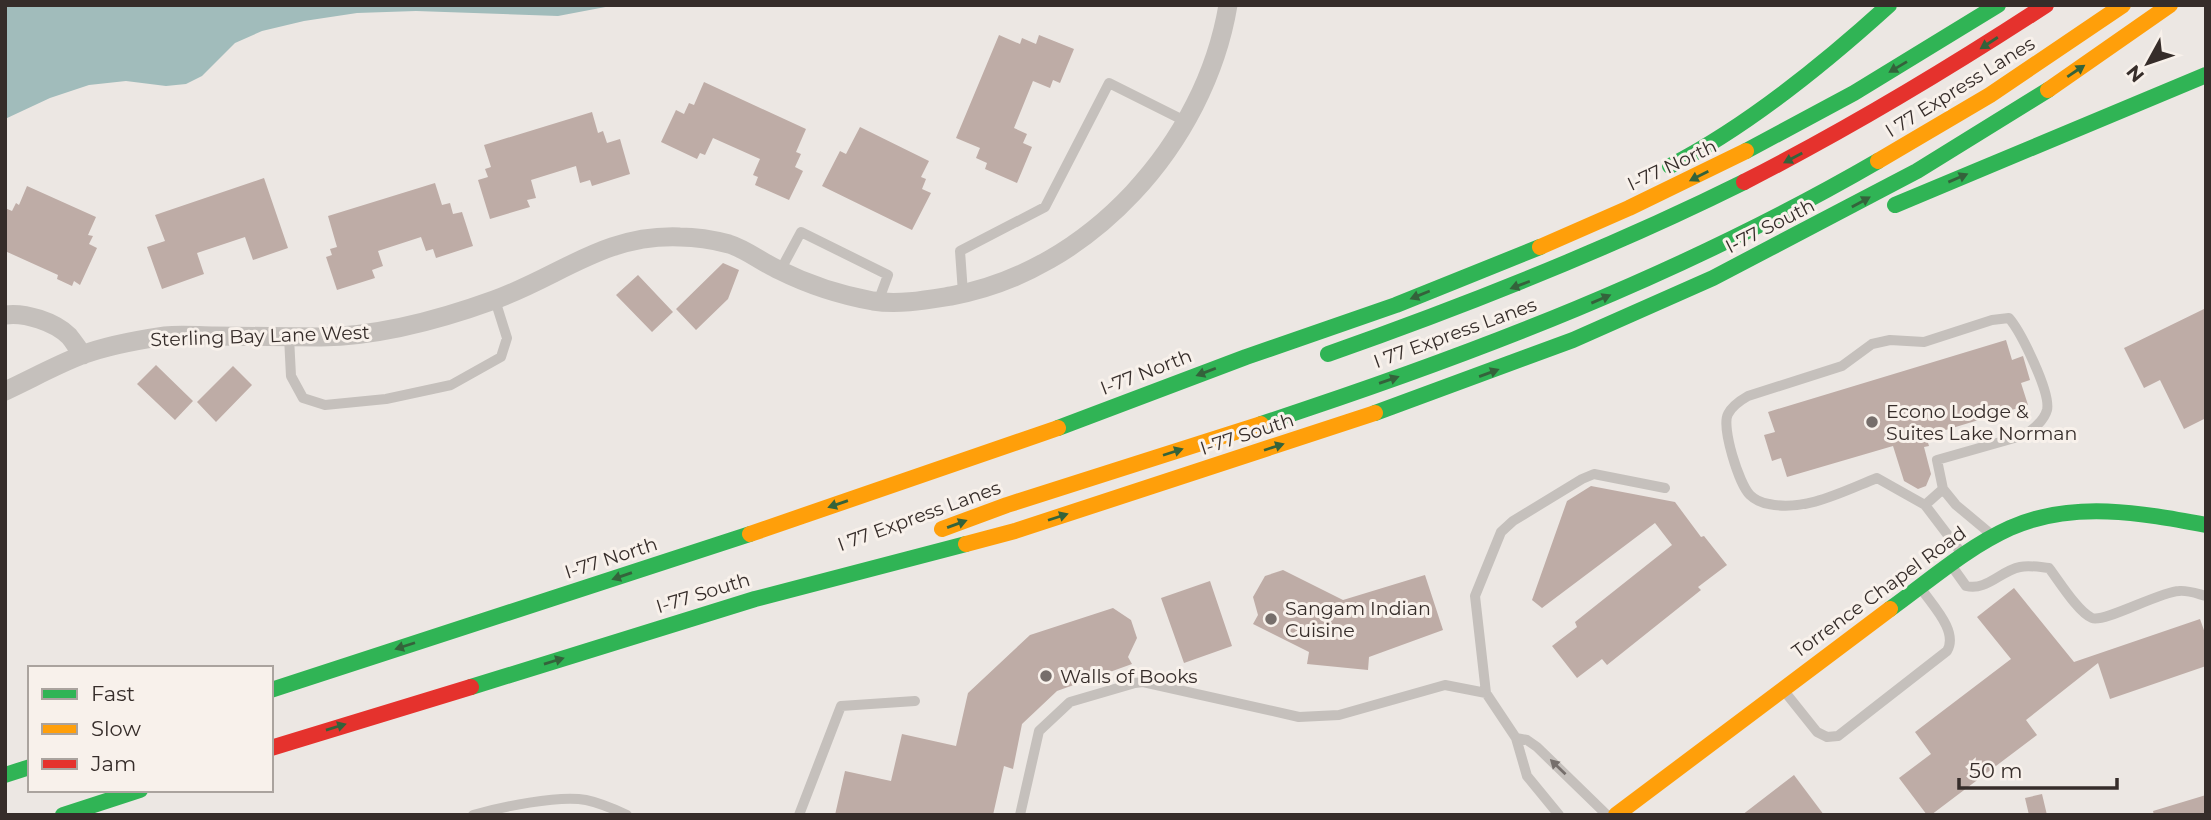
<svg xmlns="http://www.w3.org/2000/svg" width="2211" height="820" viewBox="0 0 2211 820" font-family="Montserrat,sans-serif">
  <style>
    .water { fill: #a1bcbb }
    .building { fill: #beaca6 }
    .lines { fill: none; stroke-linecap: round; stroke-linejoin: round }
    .lane { stroke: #c5c0bc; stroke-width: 10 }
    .street { stroke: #c5c0bc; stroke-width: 19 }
    .fast { stroke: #30b455; stroke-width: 16 }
    .slow { stroke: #ff9f0a; stroke-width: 16 }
    .jam { stroke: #e5322d; stroke-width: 16 }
    .oneway { fill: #34633b }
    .oneway2 { fill: #766f6c }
    .poi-dot { fill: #766e6b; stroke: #f8f1eb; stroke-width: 2.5 }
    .labels { text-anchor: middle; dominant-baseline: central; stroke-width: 6; stroke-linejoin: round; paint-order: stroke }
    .street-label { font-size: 19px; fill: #362d2a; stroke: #f8f1eb }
    .poi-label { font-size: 19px; fill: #362d2a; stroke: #f8f1eb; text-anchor: start }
  </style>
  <rect width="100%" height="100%" fill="#ece7e3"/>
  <path class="water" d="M5,5h611l-58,11 -142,-5 -59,2 -53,8 -42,10 -27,12 -33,33 -16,8 -20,2 -40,-5 -37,4 -39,13 -45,21z"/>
  <path class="building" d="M999,35l21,9 2,-6 14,6 3,-9 35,14 -14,34 -7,-3 -3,8 -17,-7 -19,47 13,6 -4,9 9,4 -15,36 -32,-14 2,-6 -11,-5 4,-10 -24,-10z
    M704,82l102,47 -10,23 5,2 -6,13 8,4 -14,29 -34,-15 3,-8 -5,-2 7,-16 -47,-21 -8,17 -5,-2 -3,6 -36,-17 15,-32 8,4 5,-11 5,2z
    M592,112l6,21 5,-2 4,12 13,-4 10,35 -38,12 -2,-6 -10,3 -4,-17 -45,14 5,18 -9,2 3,7 -40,12 -12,-39 10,-3 -3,-8 6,-2 -7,-22z
    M860,127l69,34 -8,16 5,2 -4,10 9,4 -19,37 -90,-44 18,-35 6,3z
    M264,178l24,70 -35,12 -8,-23 -48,16 7,21 -42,15 -15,-42 18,-6 -10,-26z
    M435,183l7,22 8,-2 3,11 9,-2 11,34 -37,12 -3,-9 -7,2 -5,-14 -43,14 5,15 -11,4 3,8 -38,12 -11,-33 6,-2 -2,-6 7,-2 -9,-31z
    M27,186l69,31 -8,18 5,1 -4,8 8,4 -17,37 -6,-4 -2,5 -15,-7 1,-4 -53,-24v-43l7,3 4,-8 3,2z
    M723,263l16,7 -11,29 -32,31 -20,-21z
    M638,275l35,37 -21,20 -36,-37z
    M2206,308v110l-22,11 -24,-49 -16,8 -20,-40z
    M2006,340l6,20 11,-4 7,24 -9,3 7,22 -102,31 3,10 -5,1 7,27 -5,12 -8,3 -14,-8 -11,-35 -106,31 -6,-19 -9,3 -8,-26 11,-3 -7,-20z
    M156,365l37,36 -18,19 -38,-36z
    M233,366l19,19 -36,37 -19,-20z
    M1591,486l84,16 26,35 3,-1 23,29 -29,22 3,3 -94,75 -5,-6 -25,19 -25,-32 25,-19 -2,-5 97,-77 -17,-22 -113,85 -10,-8 35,-99z
    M1283,570l60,30 82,-25 18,55 -74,27 -1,13 -61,-6 2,-12 -56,-28 5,-9 -5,-18 12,-21z
    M1210,581l22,65 -48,17 -23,-65z
    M2014,588l60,74 126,-43 6,17v30l-96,33 -12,-36 -72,57 11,15 -106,80h-4l-28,-37 32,-24 -16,-22 96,-73 -34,-42z
    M1113,608l18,12 6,18 -9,19 4,7 -75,27 -35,33 -9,45 -9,-3 -11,49h-158l10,-44 46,10 11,-47 54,12 12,-53 62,-58z
    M1794,775l30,40h-82z
    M2042,794l5,21h-18l-4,-17z
    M2206,795v20h-52l-1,-4z"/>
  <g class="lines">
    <path class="lane" d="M780,271l21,-39 87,43 -10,27
      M963,293l-3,-42 85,-44 64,-124 76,38
      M289,337l2,39 12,22 22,7 61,-6 65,-14 50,-28 6,-19 -12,-38
      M1943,489l-18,16 -48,-27c-33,13 -72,34 -108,26 -7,-1 -15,-5 -19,-9 -11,-11 -29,-68 -22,-81 4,-8 13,-14 20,-18l94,-30 30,-22 18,-4 34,2 68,-22 17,-2c12,14 42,75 38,92 -3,11 -14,19 -22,25l-88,25 6,29 13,16 36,30
      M1925,505l38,50
      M1951,565l15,21c21,5 34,-15 54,-19 9,-2 19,0 29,1 10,13 29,44 43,50 12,5 67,-26 87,-27 9,-1 19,3 27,5
      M1785,692l32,40 10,5 11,-1 109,-85c12,-20 -16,-47 -27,-64
      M1486,693l30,45
      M473,815c28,-8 85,-20 113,-15 15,3 28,9 41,15
      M799,815l42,-109 74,-5
      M1020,815l19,-84 31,-29 65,-19 8,-1 156,35 40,-2 106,-30 41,8 -11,-97 26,-64 12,-11 69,-42 12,-5 71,14
      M1559,815l-32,-39 -11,-38 11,2 10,7 70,68"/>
    <path class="street" d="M5,315c20,-3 50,7 64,21 5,6 9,13 14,19
      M5,391c26,-12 51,-26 77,-36 26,-10 56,-15 83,-19 16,-2 34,0 50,0 35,0 71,1 106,1 59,-1 118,-17 173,-37 67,-24 110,-66 186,-63 15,0 34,3 49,7 17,5 34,19 50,26 30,15 61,25 94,31 26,4 53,-1 78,-5 139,-25 254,-153 277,-291"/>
    <path class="fast" d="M1746,151l108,-58 144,-88
      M1670,166c78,-40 154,-102 219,-161
      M1895,205l311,-130
      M1328,354c142,-50 281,-105 416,-172
      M1375,413l198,-73 140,-62 204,-107 131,-81
      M1261,424c214,-70 422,-150 617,-263
      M1058,428l188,-71 150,-52 144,-58
      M1890,609c39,-28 76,-61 120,-81 63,-28 132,-15 196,-3
      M471,687l284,-88 211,-55
      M271,690l479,-156
      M5,775l25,-8
      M63,815l77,-25"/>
    <path class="slow" d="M2048,90l122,-85
      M1878,161l112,-66 133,-90
      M1540,247l89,-39 117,-57
      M942,529l65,-24 254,-81
      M750,534l308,-106
      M966,544l49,-13 360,-118
      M1616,815l274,-206"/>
    <path class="jam" d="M1744,182c104,-53 204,-113 302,-177
      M271,748l200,-61"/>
  </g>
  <defs><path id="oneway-solid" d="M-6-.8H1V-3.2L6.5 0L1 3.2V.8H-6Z" transform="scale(1.75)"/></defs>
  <g class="oneway">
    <use href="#oneway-solid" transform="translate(1989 43) rotate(147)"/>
    <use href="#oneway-solid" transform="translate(1898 67) rotate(149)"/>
    <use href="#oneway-solid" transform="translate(2076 71) rotate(-34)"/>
    <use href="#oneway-solid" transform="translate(1793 158) rotate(152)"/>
    <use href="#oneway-solid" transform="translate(1699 176) rotate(153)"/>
    <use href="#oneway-solid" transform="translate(1958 178) rotate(-23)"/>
    <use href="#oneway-solid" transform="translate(1861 202) rotate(-29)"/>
    <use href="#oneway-solid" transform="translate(1520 285) rotate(159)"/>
    <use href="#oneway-solid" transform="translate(1420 295) rotate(158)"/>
    <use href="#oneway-solid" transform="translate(1601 299) rotate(-23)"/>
    <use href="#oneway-solid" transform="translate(1206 372) rotate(159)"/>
    <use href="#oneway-solid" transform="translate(1489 373) rotate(-20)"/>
    <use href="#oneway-solid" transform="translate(1389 380) rotate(-19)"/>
    <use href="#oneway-solid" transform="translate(1274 447) rotate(-18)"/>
    <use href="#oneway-solid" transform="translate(1173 452) rotate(-18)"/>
    <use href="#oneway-solid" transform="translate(838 504) rotate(161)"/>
    <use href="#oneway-solid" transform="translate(1058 517) rotate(-18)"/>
    <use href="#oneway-solid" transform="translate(957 524) rotate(-20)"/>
    <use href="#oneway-solid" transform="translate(622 576) rotate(161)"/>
    <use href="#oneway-solid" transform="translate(405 646) rotate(162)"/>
    <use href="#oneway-solid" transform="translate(554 661) rotate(-17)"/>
    <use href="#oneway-solid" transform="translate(336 727) rotate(-17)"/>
  </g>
  <use class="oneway2" href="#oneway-solid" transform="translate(1558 767) rotate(-136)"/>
  <g class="poi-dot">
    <circle cx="1872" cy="422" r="7"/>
    <circle cx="1271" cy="619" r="7"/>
    <circle cx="1046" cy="676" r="7"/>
  </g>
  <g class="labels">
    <g class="street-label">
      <text transform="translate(1960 87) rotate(-32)">I 77 Express Lanes</text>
      <text transform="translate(1672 165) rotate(-25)">I-77 North</text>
      <text transform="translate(1770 226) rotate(-27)">I-77 South</text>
      <text transform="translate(1455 333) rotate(-20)">I 77 Express Lanes</text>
      <text transform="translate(260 336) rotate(-2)">Sterling Bay Lane West</text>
      <text transform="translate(1146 372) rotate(-21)">I-77 North</text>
      <text transform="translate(1247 434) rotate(-18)">I-77 South</text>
      <text transform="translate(919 516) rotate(-20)">I 77 Express Lanes</text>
      <text transform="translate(611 558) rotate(-18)">I-77 North</text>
      <text transform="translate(1879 592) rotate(-36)">Torrence Chapel Road</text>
      <text transform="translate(703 593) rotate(-17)">I-77 South</text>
    </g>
    <g class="poi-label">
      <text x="1886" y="411">Econo Lodge &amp;<tspan x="1886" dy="22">Suites Lake Norman</tspan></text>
      <text x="1285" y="608">Sangam Indian<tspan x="1285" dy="22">Cuisine</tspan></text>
      <text x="1060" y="676">Walls of Books</text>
    </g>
  </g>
  <rect width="2211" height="820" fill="none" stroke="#362d2a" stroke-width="14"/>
  <rect x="28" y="666" width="245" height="126" fill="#f8f1eb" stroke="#aaa39e" stroke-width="2"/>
  <rect x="42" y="689" width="35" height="10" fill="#30b455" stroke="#aaa39e" stroke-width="2"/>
  <text x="91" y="701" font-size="21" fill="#362d2a">Fast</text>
  <rect x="42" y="724" width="35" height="10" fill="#ff9f0a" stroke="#aaa39e" stroke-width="2"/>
  <text x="91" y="736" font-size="21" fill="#362d2a">Slow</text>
  <rect x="42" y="759" width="35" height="10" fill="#e5322d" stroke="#aaa39e" stroke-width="2"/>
  <text x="91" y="771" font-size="21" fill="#362d2a">Jam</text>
  <g transform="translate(2148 63) rotate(230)" stroke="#f8f1eb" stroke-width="5" paint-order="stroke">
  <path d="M0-5L12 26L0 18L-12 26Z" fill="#362d2a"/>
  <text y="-10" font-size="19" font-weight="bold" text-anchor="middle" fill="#362d2a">N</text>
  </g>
  <path d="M1959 778v10h158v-10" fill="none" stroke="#362d2a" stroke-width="3.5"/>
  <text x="1969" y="778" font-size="21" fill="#362d2a" stroke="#f8f1eb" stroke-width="5" paint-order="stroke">50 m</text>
</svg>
